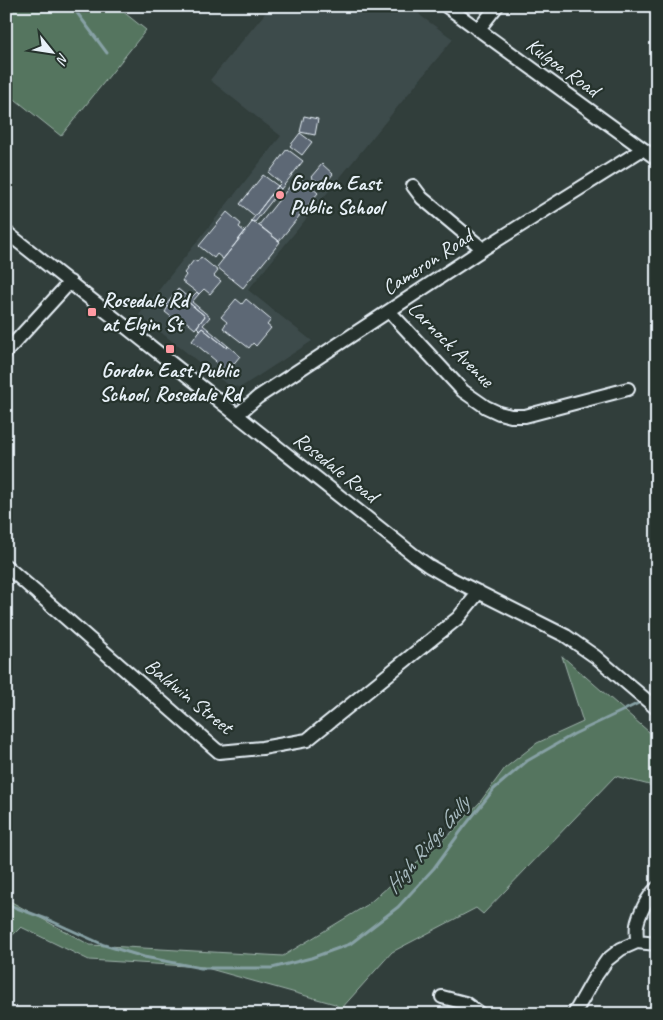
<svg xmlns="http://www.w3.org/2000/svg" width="663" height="1020" viewBox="0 0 663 1020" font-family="Caveat,sans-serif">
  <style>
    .built { fill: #3e4b4c }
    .green { fill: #54745e; stroke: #9eb2ab }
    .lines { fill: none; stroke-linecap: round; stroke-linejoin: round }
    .stream { stroke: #87a1a5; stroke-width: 3 }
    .building { fill: #5d6875; stroke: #e8f1f8 }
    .minor-casing { stroke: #e8f1f8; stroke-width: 16 }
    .minor { stroke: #26332d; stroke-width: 12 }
    .poi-dot { fill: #ff9aa2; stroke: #26332d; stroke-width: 2 }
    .labels { text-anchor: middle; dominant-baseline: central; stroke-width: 4.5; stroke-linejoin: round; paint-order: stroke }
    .street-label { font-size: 21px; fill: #e8f1f8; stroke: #26332d }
    .poi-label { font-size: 21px; font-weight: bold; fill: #e8f1f8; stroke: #26332d; text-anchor: start }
    .water-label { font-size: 22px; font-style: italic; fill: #a8bbc0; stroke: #26332d }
  </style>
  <rect width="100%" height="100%" fill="#313e3b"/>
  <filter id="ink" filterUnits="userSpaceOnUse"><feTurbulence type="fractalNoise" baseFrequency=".02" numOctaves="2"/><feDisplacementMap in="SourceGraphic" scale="10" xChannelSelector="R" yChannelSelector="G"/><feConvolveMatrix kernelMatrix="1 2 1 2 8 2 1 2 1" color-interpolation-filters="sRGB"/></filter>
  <g filter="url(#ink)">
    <path class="built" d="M271,6h141l10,11 31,22 -205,251 64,51 -71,46 -12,-1 -90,-71 142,-179 -71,-56z"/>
    <path class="green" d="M6,6h110l30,24 -85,106 -55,-44z
      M562,656l95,83v48l-42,-11 -132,138 -7,-6 -84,44 -51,57 -6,-5 -132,-37 -114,-7 -68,-33 -15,15v-43l84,46 193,11 84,-51 85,-73 28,-30 25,-34 32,-25 46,-21z"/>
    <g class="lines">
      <path class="stream" d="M72,6l35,47
        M648,698l9,-4
        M6,904l43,16 55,25 40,12 57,11h71l39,-10 39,-14 48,-37 36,-39 30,-41 30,-38 33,-28 47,-27 69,-33"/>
    </g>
    <path class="building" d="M304,116l14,3 -3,16 -15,-3z
      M300,133l12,9 -10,13 -12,-9z
      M287,149l16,12 -22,28 -3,-3 3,-3 -12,-10z
      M322,164l11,10 -10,12 -12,-9z
      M263,175l15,11 -23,30 -15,-12z
      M298,176l20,17 -39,48 -20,-16z
      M278,186l3,3 -26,33 -2,-1 -1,1 -1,-1 4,-5z
      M227,212l14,12 -2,3 6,5 -22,27 -6,-5 -3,4 -15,-12z
      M253,221l27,21 -37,46 -26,-21z
      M201,257l17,14 -4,5 7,5 -11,13 -6,-5 -5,5 -17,-13 4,-6 -2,-2 10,-13 3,2z
      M178,289l12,10 7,-7 2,2 -7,8 18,15 -7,8 25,21 -1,2 -25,-20 -2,2 -3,-3 8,-11 -29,-24z
      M176,292l29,24 -10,13 -12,-10 -4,4 -14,-11 3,-5 -2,-2z
      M236,299l6,5 4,-5 25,21 -4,5 4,3 -15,18 -3,-3 -4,5 -26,-20 4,-6 -6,-5z
      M202,328l25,20 1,-2 12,10 -13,16 -12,-10 1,-1 -24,-20z"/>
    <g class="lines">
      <g class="minor-casing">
        <path id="minor" d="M446,6l211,153
          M478,30l19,-24
          M413,186l9,12 61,51
          M6,232l409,324 14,10 19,11 118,59 30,21 61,52
          M389,311l74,80 23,16 13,6 12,3h14l103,-27
          M6,352l64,-70
          M237,415l21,-18 225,-148 160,-100
          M6,566l213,186 43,-4 45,-8 151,-122 21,-26
          M637,942c0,-5 -1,-12 0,-17 2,-11 11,-29 20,-37
          M442,997l23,6 15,11
          M574,1014l21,-37 12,-17 14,-11 16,-7 20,2"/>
      </g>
      <use href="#minor" class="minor"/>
    </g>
  </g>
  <g class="poi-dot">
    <circle cx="280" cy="195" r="5"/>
    <rect x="87" y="307" width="10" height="10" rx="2.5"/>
    <rect x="165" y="344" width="10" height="10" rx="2.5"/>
  </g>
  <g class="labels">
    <g class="street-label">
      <text transform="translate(563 67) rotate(36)">Kulgoa Road</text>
      <text transform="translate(427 262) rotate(-33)">Cameron Road</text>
      <text transform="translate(451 344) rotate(45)">Larnock Avenue</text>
      <text transform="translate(336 467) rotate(38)">Rosedale Road</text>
      <text transform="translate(189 696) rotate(39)">Baldwin Street</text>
    </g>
    <g class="poi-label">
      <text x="290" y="183">Gordon East<tspan x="290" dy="24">Public School</tspan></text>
      <text x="102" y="300">Rosedale Rd<tspan x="102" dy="24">at Elgin St</tspan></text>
      <text x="170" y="370" text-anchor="middle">Gordon East Public<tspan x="170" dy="24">School, Rosedale Rd</tspan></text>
    </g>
    <g class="water-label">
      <text transform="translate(427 845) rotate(-50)">High Ridge Gully</text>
    </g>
  </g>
  <rect width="663" height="1020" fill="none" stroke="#26332d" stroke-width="25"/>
  <rect x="12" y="12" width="638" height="995" fill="none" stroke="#e8f1f8" stroke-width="2" filter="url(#ink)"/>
  <g transform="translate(52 52) rotate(120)" stroke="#26332d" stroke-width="4" paint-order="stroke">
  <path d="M0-4L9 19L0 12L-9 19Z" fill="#e8f1f8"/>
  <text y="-8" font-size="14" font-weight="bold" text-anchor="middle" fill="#e8f1f8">N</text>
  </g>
</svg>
